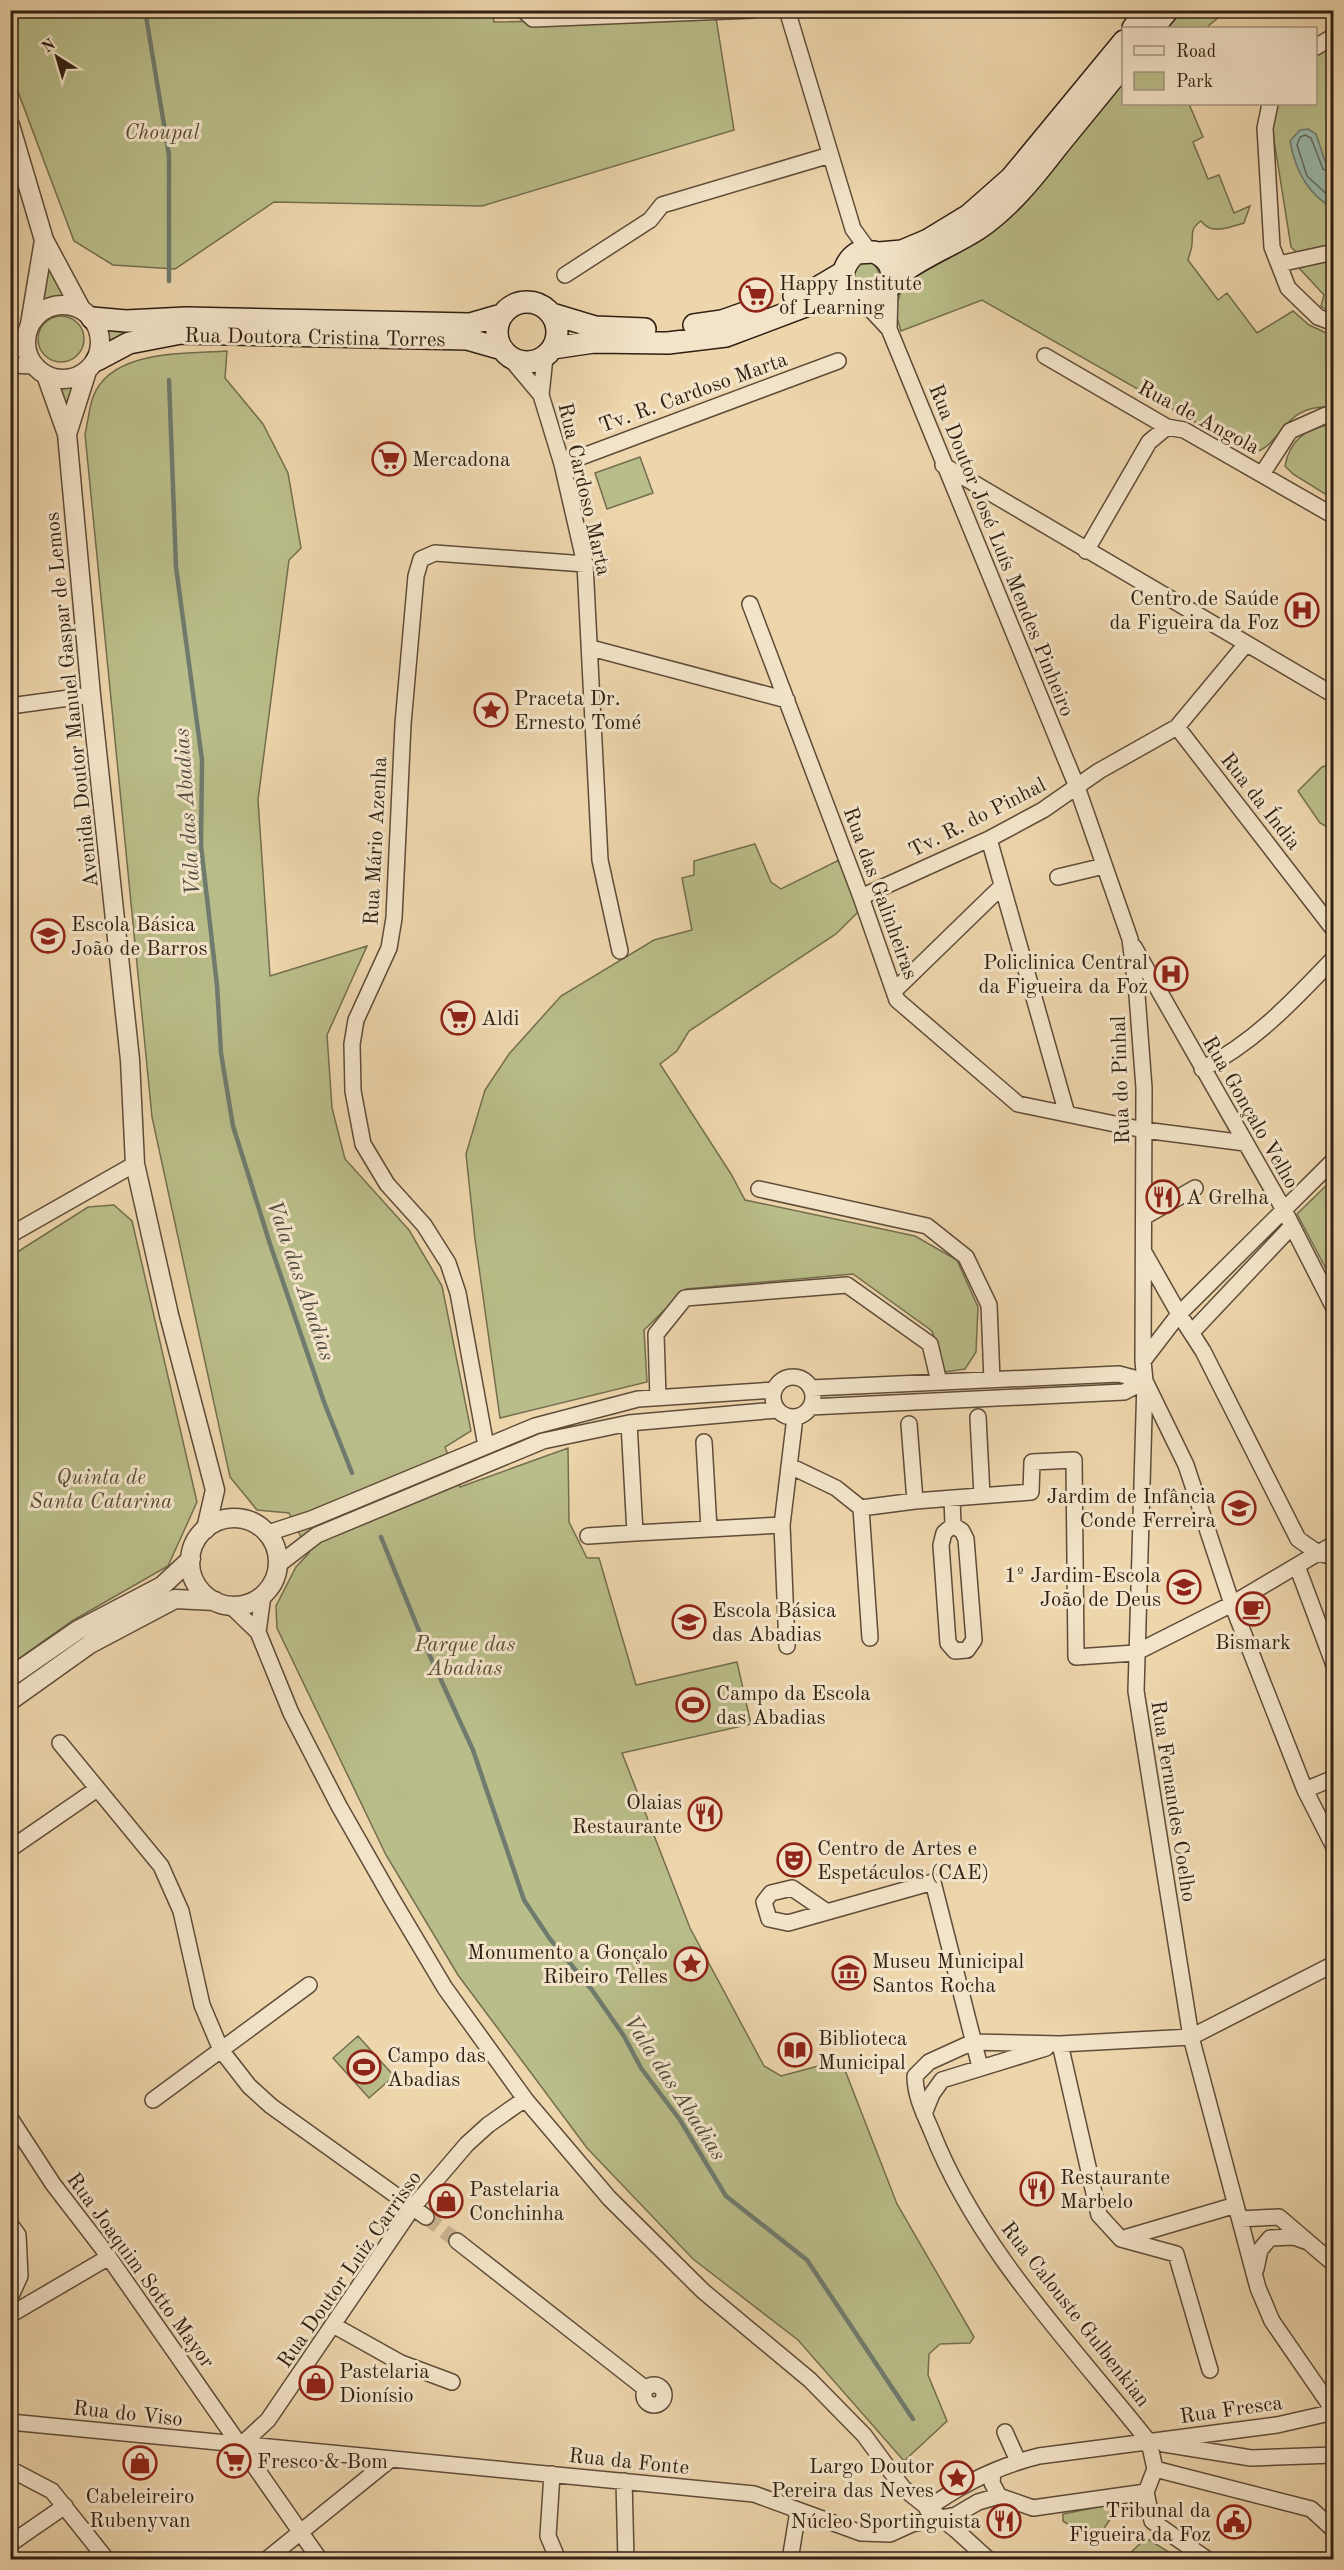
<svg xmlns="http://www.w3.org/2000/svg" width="1344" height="2570" font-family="'Old Standard TT',serif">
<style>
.green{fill:#b9bd89;stroke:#746e4e;stroke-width:1.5}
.water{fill:#99b9ab;stroke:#6f7b6e;stroke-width:1.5}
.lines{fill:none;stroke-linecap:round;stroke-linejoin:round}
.shore{stroke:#646c5e;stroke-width:1.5}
.stream{stroke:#6f7b6e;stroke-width:4.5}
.minor-tunnel{stroke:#c7b18d;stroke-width:15;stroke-dasharray:15 8;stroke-linecap:butt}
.minor-casing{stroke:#5f4c38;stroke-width:18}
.tertiary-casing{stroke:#5f4c38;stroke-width:21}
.secondary-casing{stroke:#301f12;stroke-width:24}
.minor{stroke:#f3e4c9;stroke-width:15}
.tertiary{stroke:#f3e4c9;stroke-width:18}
.secondary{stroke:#f3e4c9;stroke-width:21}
.labels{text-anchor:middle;stroke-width:6;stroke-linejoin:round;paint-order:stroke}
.park-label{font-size:21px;font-style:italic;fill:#594e36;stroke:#f3e4c9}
.poi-label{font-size:21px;fill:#301f12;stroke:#f3e4c9;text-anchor:start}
.street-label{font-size:21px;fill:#301f12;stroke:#f3e4c9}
.water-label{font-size:22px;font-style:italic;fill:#504d40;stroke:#f3e4c9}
</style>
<rect width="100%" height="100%" fill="#edd5ac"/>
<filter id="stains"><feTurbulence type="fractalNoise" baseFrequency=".00333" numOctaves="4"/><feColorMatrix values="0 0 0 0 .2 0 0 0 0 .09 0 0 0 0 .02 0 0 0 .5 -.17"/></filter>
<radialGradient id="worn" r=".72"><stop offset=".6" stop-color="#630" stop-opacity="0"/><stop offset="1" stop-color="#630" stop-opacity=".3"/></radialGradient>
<path class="green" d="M492,10L494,22L716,18L734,130L482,206L274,202L175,269L113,265L74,241L11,73V11Z
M1180,11H1226L1206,28H1165Z
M1333,45V244L1296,252L1291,247L1271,121L1275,104H1316V56Z
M1123,79L1124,104H1189L1203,137L1193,142L1208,179L1219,175L1234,213L1250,206L1244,223C1229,227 1212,236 1201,221C1190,229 1193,233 1192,244C1192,249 1189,255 1188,260L1218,300L1227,293L1257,333L1293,311L1309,325L1333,336V407C1280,404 1285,445 1251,454L982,300L901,331L895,311L902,287L916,276L962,251L1019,205Z
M10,208L16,258L11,308H10Z
M46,250L73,301L53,300L38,307Z
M1333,258V315L1321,306L1324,295L1300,269L1301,266Z
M868,260C878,266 880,272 878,283C868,289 863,291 853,285L852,266Z
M38 339a23 23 0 1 1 46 0a23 23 0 1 1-46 0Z
M99,323L136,329L137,334L104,350V340Z
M227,351L225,378L263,424L288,473L301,548L289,560L258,800L270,976L367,946L327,1035L332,1108L345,1159L409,1230L442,1286L471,1431L445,1447L460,1487L568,1448L569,1522L587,1558H599L636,1685L737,1662L751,1724L622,1753L690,1928L764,2066L781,2076L841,2060L897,2204L974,2337L970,2343L940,2344L929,2354L928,2375L947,2421L904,2461L798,2340L693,2259L587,2148L458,1975L386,1855L277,1628L276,1606L296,1567L309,1553L289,1513L257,1510L230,1477L152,1117L85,434C88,422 89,408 93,397C111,349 185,354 227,351Z
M81,377L69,412L53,381L67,382Z
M1333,424V499L1293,474L1285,466C1290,438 1308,428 1333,424Z
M640,457L653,493L607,509L595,473Z
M1328,765L1333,769L1334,823L1327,827L1320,823L1298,791L1322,767Z
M755,844L771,882L781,889L839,860L861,909L836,934L689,1031L677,1051L660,1064L731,1174L745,1200L915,1236L957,1260L978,1307L976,1352L965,1369L945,1372L932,1331L853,1274L686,1289L644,1330L647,1382L500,1418L475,1239L466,1154L485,1090L509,1054L561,996L654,940L692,930L682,878L694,875V861Z
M1333,1179V1282L1297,1214Z
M114,1205L132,1221L197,1502L168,1566L72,1621L11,1664V1256L88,1207Z
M358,2036L394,2076L369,2098L333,2058Z
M1108,2505L1115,2506L1113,2515L1095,2542L1063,2521V2514Z
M1146,2538L1180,2559H1124Z"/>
<path class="water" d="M1308,129L1316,134L1325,161L1333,170V208C1307,194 1295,169 1290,141L1300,130Z"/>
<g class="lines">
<path class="shore" d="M1334,174L1323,169L1311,138L1305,135L1300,137L1297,145L1307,176L1334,201"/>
<path class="stream" d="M145,10L169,155V281
M169,380L176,567L202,760L201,846L217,985L221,1053L233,1126L270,1244L324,1402L352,1473
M381,1537L424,1643L473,1750L524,1900L550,1939L592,1990L624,2036L641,2068L680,2120L726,2196L807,2260L913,2419"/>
<path class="minor-tunnel" d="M426,2217L457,2241"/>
<g class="minor-casing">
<path id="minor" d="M523,10L533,19L752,10
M787,10L853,229L869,251
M1316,47L1334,36
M1270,104L1265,128L1272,247L1288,288L1318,317L1334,323
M1279,264L1334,252
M565,275L650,220L662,205L830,155
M862,300L889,329L1077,787L1130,939L1137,995L1144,1088L1143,1361L1145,1381L1136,1691L1191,2037L1258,2288L1272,2321L1334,2411
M889,329L890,287
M10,354L26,339
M1045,356L1167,427L1184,430L1334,516
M510,358L541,395L562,464L585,564L600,860L620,951
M10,365L34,366
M541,395L545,357
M562,464L838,361
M943,465L1334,695
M1262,474L1290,431L1326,415H1334
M1086,551L1149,442L1167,427
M750,604L861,897L897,1000L1018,1104L1144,1130L1245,1143
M591,648L787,700
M10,706L91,695
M1177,727L1334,930
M989,839L1067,1114
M1058,877L1104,866
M861,897L989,839L1043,810L1099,771L1177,727L1246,644
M1134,947L1284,1210L1334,1308
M894,991L1001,887
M1202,1069C1255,1042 1293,1001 1334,958
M759,1189L927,1226L966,1257L989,1305L992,1380
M1144,1217L1195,1188
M10,1235L135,1164
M1145,1254L1179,1314L1203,1351L1298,1539L1318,1553L1334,1544
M1192,1332L1292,1226
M1143,1361L1179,1314L1334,1160
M773 1397a20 20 0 1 1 40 0a20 20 0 1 1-40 0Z
M1146,1383L1186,1465L1232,1604L1305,1790L1334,1847
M811,1388L1119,1374L1145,1381
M658,1398L656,1334L685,1298L847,1285L930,1344L939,1382
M810,1407L1124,1392L1145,1381
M978,1417L982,1496
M629,1423L635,1533L782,1525
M909,1424L915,1501
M704,1442L709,1529
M486,1446L458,1293L448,1263L424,1225L387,1184L363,1144L353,1091L352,1044L356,1020L389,948L394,918L403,724L416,576L421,559L435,553L585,564
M790,1466L836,1488L861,1508L915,1501L1031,1492L1032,1462L1074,1460L1076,1657L1135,1653L1232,1604L1318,1553L1334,1557
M952,1498L953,1525L944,1533L941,1545L948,1643L955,1651L967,1650L974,1640L966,1539L962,1531L953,1525
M861,1508L870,1638
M268,1533L311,1519L535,1426L638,1399L774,1390
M588,1536L635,1533
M278,1565L317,1535L543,1441L629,1423L777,1410
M1297,1566L1334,1665
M231,1606L258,1632L291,1713L339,1806L392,1899L445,1988L525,2099L609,2198L703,2291L810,2380L864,2435L903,2488L956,2530L989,2560
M258,1632L263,1595
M787,1646L782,1525L795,1417
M60,1743L161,1866L181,1911L202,2005L221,2050L249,2086L271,2106L426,2217
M1305,1790L1334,1778
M10,1849L97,1789
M827,1912L792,1888L771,1893L764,1902L769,1919L788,1923L933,1882L980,2067
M1060,2044L1099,2215L1121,2239L1176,2254L1210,2370
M153,2100L309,1985
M924,2114L932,2094L942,2080L1046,2048
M10,2118L53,2184L103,2249L320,2560
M1240,2219L1279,2217L1334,2264
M10,2224L18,2235L20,2276L10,2298
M1121,2239L1236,2205
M457,2241L646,2389
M1256,2269L1260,2250L1270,2238L1294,2237L1305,2241
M10,2315L109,2257
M333,2325L401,2363L452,2382
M644 2395a10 10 0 1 1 20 0a10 10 0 1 1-20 0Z
M10,2422L754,2494L861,2533L890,2534L912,2524L956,2515L978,2502L999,2496
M1005,2432L1018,2461
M1164,2444L1251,2458L1334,2455
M241,2445L268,2420L413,2207L467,2144L488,2125L525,2099
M10,2469L52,2491L107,2560
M1155,2469L1311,2509L1334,2530
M993,2472L992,2483L999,2496L1033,2508L1146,2492
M552,2474L548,2536L558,2560
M624,2481L626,2560
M1146,2492L1155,2469L1149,2442C1071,2344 978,2249 932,2132C924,2113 915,2096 915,2076L929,2062L973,2042L1060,2044L1191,2037L1334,1964
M1146,2492L1152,2521L1208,2560
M927,2509C960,2485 999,2466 1039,2456L1277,2425L1334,2412
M10,2544L65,2506
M266,2560L391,2459
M790,2560L798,2511"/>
</g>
<g class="tertiary-casing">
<path id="tertiary" d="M10,125L44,240L81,309
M26 342a37 37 0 1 1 74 0a37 37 0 1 1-74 0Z
M30,324L44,240
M46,375L67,434L91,695L130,1060L135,1164L169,1315L215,1490L206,1529
M67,434L87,371
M190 1562a44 44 0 1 1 88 0a44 44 0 1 1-88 0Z
M10,1677L78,1630L162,1586L191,1559
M10,1701L90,1644L175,1599L215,1601"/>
</g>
<g class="secondary-casing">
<path id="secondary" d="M1133,28L1148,10
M1153,28L1168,10
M879,253L902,251L928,240L969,215L1011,178L1124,41
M891,283C894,268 888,258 874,252L857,253C840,264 836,292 859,299C883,306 890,281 906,270C928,254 955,244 978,229C1009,208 1034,177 1057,147C1079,120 1101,93 1124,65
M794,296L815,289L842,273
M497 332a30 30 0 1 1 60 0a30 30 0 1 1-60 0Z
M552,314L595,327L645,329
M92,318L126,321L186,318L470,324L501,315
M694,325L722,321L756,309
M553,348L594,342L668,343L726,336L819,301L856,298
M97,360L129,343L181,333L467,339L502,349"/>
</g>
<use href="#minor" class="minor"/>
<use href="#tertiary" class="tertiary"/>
<use href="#secondary" class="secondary"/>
</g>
<defs>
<g id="supermarket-ring" transform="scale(1.725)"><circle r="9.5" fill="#f3e4c9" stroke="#8f2418" stroke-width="1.5"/><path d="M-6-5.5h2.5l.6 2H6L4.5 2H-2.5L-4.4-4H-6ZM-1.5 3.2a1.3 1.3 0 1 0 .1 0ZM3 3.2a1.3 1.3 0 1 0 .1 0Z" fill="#8f2418"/></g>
<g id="hospital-ring" transform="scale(1.725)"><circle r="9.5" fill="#f3e4c9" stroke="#8f2418" stroke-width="1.5"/><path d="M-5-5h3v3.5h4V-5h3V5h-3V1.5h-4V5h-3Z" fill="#8f2418"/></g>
<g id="sight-ring" transform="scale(1.725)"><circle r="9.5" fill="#f3e4c9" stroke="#8f2418" stroke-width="1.5"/><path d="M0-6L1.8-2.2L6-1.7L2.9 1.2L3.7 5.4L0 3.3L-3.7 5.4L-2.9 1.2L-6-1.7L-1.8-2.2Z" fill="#8f2418"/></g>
<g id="school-ring" transform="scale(1.725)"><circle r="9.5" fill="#f3e4c9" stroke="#8f2418" stroke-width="1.5"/><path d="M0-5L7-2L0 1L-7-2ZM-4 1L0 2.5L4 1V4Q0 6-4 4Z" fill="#8f2418"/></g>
<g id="restaurant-ring" transform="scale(1.725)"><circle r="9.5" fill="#f3e4c9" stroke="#8f2418" stroke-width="1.5"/><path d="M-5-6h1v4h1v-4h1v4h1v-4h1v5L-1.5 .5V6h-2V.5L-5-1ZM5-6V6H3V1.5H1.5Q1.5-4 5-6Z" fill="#8f2418"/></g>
<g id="cafe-ring" transform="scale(1.725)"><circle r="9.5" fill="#f3e4c9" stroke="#8f2418" stroke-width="1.5"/><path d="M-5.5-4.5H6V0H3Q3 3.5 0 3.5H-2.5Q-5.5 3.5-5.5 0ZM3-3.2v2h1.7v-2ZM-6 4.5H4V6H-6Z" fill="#8f2418"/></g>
<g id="stadium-ring" transform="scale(1.725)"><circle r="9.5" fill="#f3e4c9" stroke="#8f2418" stroke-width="1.5"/><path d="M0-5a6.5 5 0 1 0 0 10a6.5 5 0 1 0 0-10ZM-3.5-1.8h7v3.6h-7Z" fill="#8f2418"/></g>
<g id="theatre-ring" transform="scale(1.725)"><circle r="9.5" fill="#f3e4c9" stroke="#8f2418" stroke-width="1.5"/><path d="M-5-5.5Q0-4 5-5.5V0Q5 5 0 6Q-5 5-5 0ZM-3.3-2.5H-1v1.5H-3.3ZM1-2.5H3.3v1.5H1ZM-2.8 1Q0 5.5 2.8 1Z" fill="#8f2418"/></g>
<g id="museum-ring" transform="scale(1.725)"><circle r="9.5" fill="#f3e4c9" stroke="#8f2418" stroke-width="1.5"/><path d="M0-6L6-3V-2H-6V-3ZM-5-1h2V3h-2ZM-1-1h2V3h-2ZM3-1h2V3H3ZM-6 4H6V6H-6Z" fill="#8f2418"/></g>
<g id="library-ring" transform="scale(1.725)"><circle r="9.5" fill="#f3e4c9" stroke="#8f2418" stroke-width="1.5"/><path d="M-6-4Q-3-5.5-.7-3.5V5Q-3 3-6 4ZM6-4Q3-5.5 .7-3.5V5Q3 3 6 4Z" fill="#8f2418"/></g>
<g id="shop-ring" transform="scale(1.725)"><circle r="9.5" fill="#f3e4c9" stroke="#8f2418" stroke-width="1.5"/><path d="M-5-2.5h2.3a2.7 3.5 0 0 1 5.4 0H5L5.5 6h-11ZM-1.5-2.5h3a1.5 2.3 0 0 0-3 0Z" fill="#8f2418"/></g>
<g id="civic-ring" transform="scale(1.725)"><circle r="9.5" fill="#f3e4c9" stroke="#8f2418" stroke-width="1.5"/><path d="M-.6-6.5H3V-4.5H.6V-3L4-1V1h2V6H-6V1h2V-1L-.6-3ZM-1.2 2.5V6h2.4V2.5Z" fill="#8f2418"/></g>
</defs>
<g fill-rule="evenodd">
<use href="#supermarket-ring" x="756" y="295"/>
<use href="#supermarket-ring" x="389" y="459"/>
<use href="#hospital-ring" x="1302" y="610"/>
<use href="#sight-ring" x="491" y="710"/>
<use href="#school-ring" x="48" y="936"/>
<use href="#hospital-ring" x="1171" y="974"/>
<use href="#supermarket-ring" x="458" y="1018"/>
<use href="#restaurant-ring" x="1163" y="1197"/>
<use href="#school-ring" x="1239" y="1508"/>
<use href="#school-ring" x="1184" y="1587"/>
<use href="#cafe-ring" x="1253" y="1609"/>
<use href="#school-ring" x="689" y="1622"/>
<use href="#stadium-ring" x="693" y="1705"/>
<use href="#restaurant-ring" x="705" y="1814"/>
<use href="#theatre-ring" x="794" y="1860"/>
<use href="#sight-ring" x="691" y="1964"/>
<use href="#museum-ring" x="849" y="1973"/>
<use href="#library-ring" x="795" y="2050"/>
<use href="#stadium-ring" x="364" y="2067"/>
<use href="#restaurant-ring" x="1037" y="2189"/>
<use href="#shop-ring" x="446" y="2201"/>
<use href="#shop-ring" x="316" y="2383"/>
<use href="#supermarket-ring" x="234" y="2461"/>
<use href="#shop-ring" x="140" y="2463"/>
<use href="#sight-ring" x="957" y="2478"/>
<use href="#restaurant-ring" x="1004" y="2521"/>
<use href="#civic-ring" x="1234" y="2522"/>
</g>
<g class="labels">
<g class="park-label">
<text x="162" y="139">Choupal</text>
<text x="101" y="1484">Quinta de<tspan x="101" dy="24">Santa Catarina</tspan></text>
<text x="465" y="1651">Parque das<tspan x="465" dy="24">Abadias</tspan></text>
</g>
<g class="poi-label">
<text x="779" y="290">Happy Institute<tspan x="779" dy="24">of Learning</tspan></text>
<text x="412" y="466">Mercadona</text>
<text x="1279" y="605" text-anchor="end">Centro de Saúde<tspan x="1279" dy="24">da Figueira da Foz</tspan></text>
<text x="514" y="705">Praceta Dr.<tspan x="514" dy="24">Ernesto Tomé</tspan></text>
<text x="71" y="931">Escola Básica<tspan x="71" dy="24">João de Barros</tspan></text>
<text x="1148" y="969" text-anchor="end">Policlinica Central<tspan x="1148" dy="24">da Figueira da Foz</tspan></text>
<text x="481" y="1025">Aldi</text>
<text x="1186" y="1204">A Grelha</text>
<text x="1216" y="1503" text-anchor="end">Jardim de Infância<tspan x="1216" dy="24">Conde Ferreira</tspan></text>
<text x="1161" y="1582" text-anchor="end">1º Jardim-Escola<tspan x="1161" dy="24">João de Deus</tspan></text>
<text x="712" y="1617">Escola Básica<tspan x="712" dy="24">das Abadias</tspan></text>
<text x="1253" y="1649" text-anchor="middle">Bismark</text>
<text x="716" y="1700">Campo da Escola<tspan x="716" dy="24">das Abadias</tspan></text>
<text x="682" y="1809" text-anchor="end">Olaias<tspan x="682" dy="24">Restaurante</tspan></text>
<text x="817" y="1855">Centro de Artes e<tspan x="817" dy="24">Espetáculos (CAE)</tspan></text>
<text x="668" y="1959" text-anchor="end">Monumento a Gonçalo<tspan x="668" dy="24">Ribeiro Telles</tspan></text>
<text x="872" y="1968">Museu Municipal<tspan x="872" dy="24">Santos Rocha</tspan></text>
<text x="818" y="2045">Biblioteca<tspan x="818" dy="24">Municipal</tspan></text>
<text x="387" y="2062">Campo das<tspan x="387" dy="24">Abadias</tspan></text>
<text x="1060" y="2184">Restaurante<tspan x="1060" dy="24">Marbelo</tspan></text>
<text x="469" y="2196">Pastelaria<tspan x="469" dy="24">Conchinha</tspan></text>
<text x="339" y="2378">Pastelaria<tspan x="339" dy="24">Dionísio</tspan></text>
<text x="257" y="2468">Fresco &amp; Bom</text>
<text x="934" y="2473" text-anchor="end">Largo Doutor<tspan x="934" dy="24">Pereira das Neves</tspan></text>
<text x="140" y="2503" text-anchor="middle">Cabeleireiro<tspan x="140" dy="24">Rubenyvan</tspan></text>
<text x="1211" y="2517" text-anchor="end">Tribunal da<tspan x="1211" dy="24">Figueira da Foz</tspan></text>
<text x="981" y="2528" text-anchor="end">Núcleo Sportinguista</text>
</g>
<g class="street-label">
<text transform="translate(315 337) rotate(1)" y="7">Rua Doutora Cristina Torres</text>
<text transform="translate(693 392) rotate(-20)" y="7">Tv. R. Cardoso Marta</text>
<text transform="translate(1199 417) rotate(28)" y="7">Rua de Angola</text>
<text transform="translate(585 489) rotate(77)" y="7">Rua Cardoso Marta</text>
<text transform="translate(1002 550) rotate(68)" y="7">Rua Doutor José Luís Mendes Pinheiro</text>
<text transform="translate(71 700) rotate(-96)" y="7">Avenida Doutor Manuel Gaspar de Lemos</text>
<text transform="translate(1261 801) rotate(52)" y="7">Rua da Índia</text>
<text transform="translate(977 817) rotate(-27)" y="7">Tv. R. do Pinhal</text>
<text transform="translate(375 841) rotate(-87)" y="7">Rua Mário Azenha</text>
<text transform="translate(881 893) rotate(70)" y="7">Rua das Galinheiras</text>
<text transform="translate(1120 1080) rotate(-92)" y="7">Rua do Pinhal</text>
<text transform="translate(1251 1112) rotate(60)" y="7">Rua Gonçalo Velho</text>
<text transform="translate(1174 1801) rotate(81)" y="7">Rua Fernandes Coelho</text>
<text transform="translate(349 2269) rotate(-55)" y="7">Rua Doutor Luiz Carrisso</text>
<text transform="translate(141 2270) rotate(54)" y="7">Rua Joaquim Sotto Mayor</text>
<text transform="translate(1076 2314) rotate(52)" y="7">Rua Calouste Gulbenkian</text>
<text transform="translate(1231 2409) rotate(-8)" y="7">Rua Fresca</text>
<text transform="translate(128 2413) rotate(6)" y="7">Rua do Viso</text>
<text transform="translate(629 2461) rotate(6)" y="7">Rua da Fonte</text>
</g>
<g class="water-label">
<text transform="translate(186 812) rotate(-94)" y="8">Vala das Abadias</text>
<text transform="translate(302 1280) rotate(71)" y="8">Vala das Abadias</text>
<text transform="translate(676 2087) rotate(57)" y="8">Vala das Abadias</text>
</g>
</g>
<rect width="1344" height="2570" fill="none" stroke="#edd5ac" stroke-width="36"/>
<rect x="12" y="12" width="1320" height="2546" fill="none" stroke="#301f12" stroke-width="3"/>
<rect x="18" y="18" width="1308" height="2534" fill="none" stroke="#301f12" stroke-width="1.5"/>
<rect x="1122" y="27" width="195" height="78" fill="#f3e4c9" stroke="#a59580" stroke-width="1.5"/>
<rect x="1134" y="46" width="30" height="9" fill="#f3e4c9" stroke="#a59580" stroke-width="1.5"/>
<text x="1176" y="57" font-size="18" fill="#301f12">Road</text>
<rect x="1134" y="72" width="30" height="18" fill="#b9bd89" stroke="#a59580" stroke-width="1.5"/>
<text x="1176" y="87" font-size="18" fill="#301f12">Park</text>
<g transform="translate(57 57) rotate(323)" stroke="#f3e4c9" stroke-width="4.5" paint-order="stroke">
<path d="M0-4.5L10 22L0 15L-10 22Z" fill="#301f12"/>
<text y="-9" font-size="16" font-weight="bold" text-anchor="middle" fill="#301f12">N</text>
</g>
<rect width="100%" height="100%" filter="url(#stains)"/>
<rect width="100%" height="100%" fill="url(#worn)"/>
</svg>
